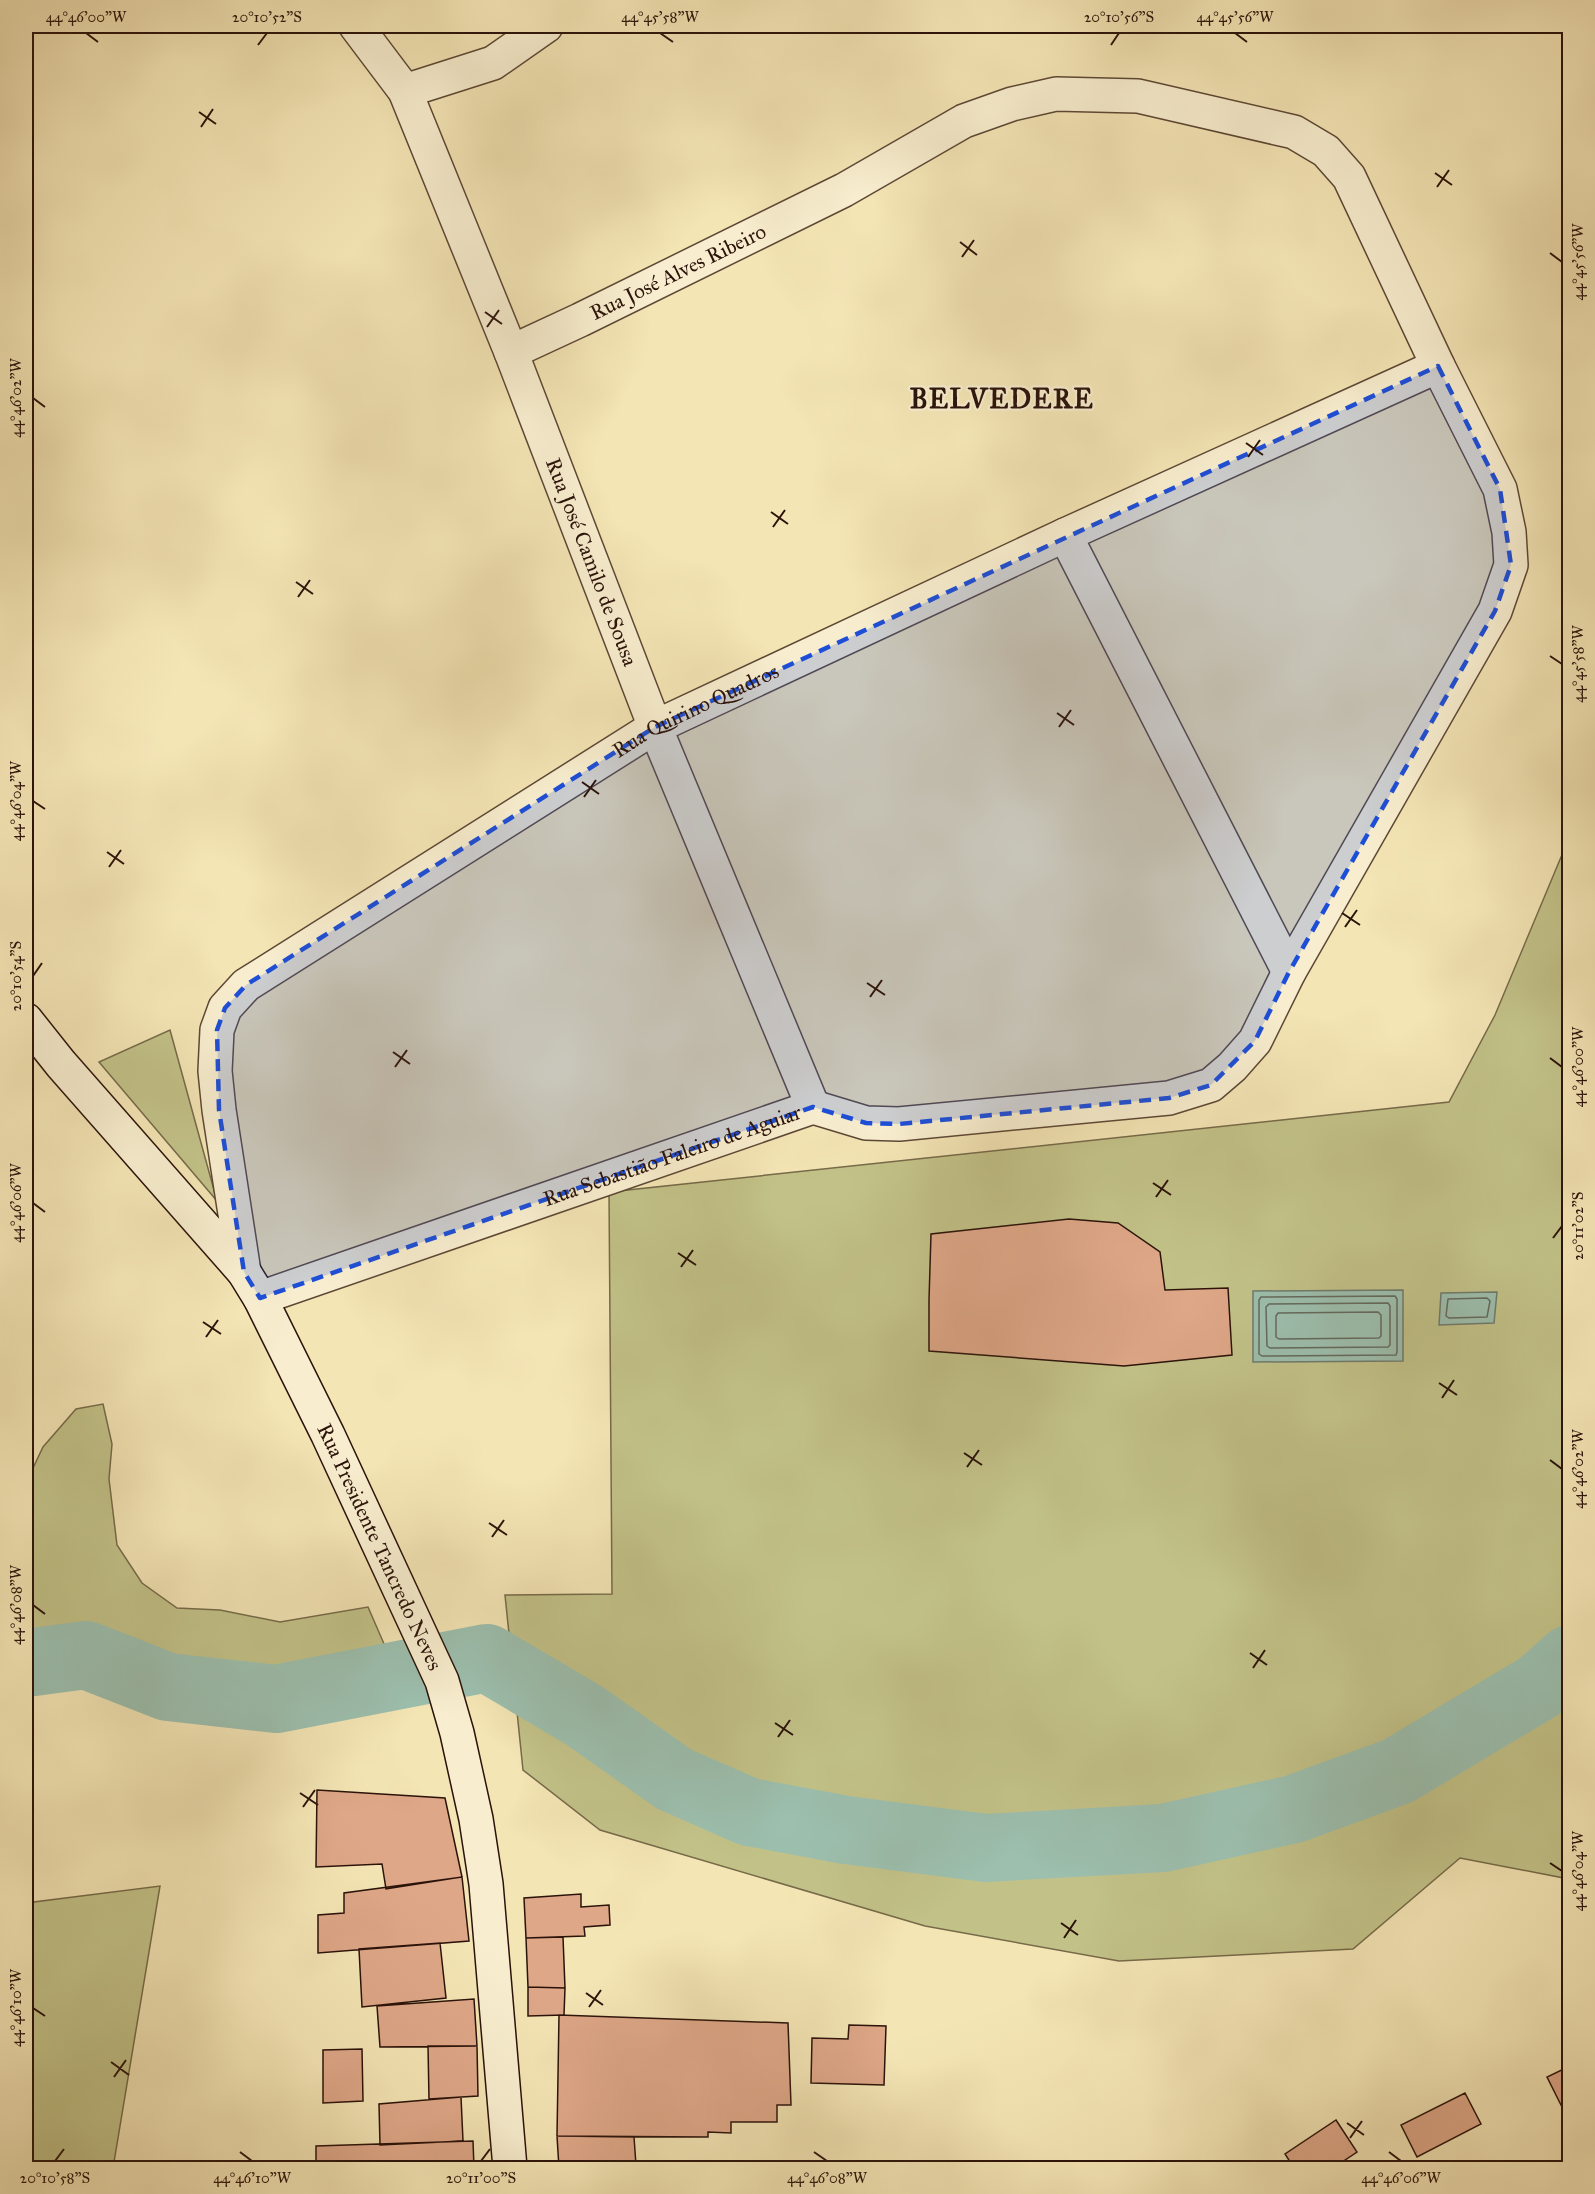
<svg xmlns="http://www.w3.org/2000/svg" width="1595" height="2194" font-family="'IM FELL Great Primer',serif">
<style>
.green{fill:#c2c288;stroke:#766a49;stroke-width:1.5}
.water{fill:#9cbfae;stroke:#6f7a6c;stroke-width:1.5}
.lines{fill:none;stroke-linecap:round;stroke-linejoin:round}
.shore{stroke:#64695c;stroke-width:1.5}
.river{stroke:#9cbfae;stroke-width:68}
.building{fill:#dea788;stroke:#2b130a;stroke-width:1.5}
.street-casing{stroke:#5d4835;stroke-width:36}
.secondary-casing{stroke:#2b130a;stroke-width:36}
.street{stroke:#f8eecf;stroke-width:33}
.secondary{stroke:#f8eecf;stroke-width:33}
.marked{fill:#1d4ed8;fill-opacity:0.2;stroke:#1d4ed8;stroke-width:4.5;stroke-dasharray:12 8;stroke-linejoin:round}
.ticks{fill:none;stroke:#2b130a;stroke-width:2}
.labels{text-anchor:middle;stroke-width:4.5;stroke-linejoin:round;paint-order:stroke}
.street-label{font-size:21px;fill:#2b130a;stroke:#f8eecf}
.district-label{font-size:27px;font-weight:bold;letter-spacing:1.5px;fill:#2b130a;stroke:#f8eecf}
.neatline{fill:none;stroke:#2b130a;stroke-width:2}
.ticks-label{font-size:15px;text-anchor:middle;fill:#2b130a}
</style>
<rect width="100%" height="100%" fill="#f4e5b5"/>
<filter id="stains"><feTurbulence type="fractalNoise" baseFrequency=".00333" numOctaves="4"/><feColorMatrix values="0 0 0 0 .2 0 0 0 0 .09 0 0 0 0 .02 0 0 0 .5 -.17"/></filter>
<radialGradient id="worn" r=".72"><stop offset=".6" stop-color="#630" stop-opacity="0"/><stop offset="1" stop-color="#630" stop-opacity=".3"/></radialGradient>
<path class="green" d="M1569,838V1879L1460,1858L1353,1949L1119,1961L925,1926L600,1830L523,1770L505,1595L612,1594L609,1192L1449,1102L1495,1015Z
M170,1030L217,1201L99,1062Z
M103,1404L112,1444L109,1479L117,1545L142,1583L177,1608L220,1610L280,1622L368,1607L388,1653L382,1660L362,1661L334,1670L241,1675L201,1666L163,1665L103,1644L74,1640L26,1643V1465L33,1468L43,1447L76,1409Z
M160,1886L113,2168H26V1903Z"/>
<path class="water" d="M1403,1290V1361L1253,1362V1291Z
M1497,1292L1494,1323L1439,1325L1441,1293Z"/>
<g class="lines">
<path class="shore" d="M1395,1296L1397,1299V1352L1396,1355L1262,1356L1259,1354V1300L1261,1297Z
M1487,1298L1490,1301L1487,1317L1449,1318L1446,1316L1448,1299Z
M1388,1303L1390,1306V1345L1388,1347L1270,1348L1267,1346L1266,1307L1269,1304Z
M1378,1312L1381,1315V1336L1379,1338L1279,1339L1276,1337V1316L1278,1313Z"/>
<path class="river" d="M26,1663L86,1655L168,1687L276,1699L487,1658L585,1716L674,1779L749,1812L846,1830L986,1848L1163,1838L1294,1809L1398,1771L1540,1686L1570,1659"/>
</g>
<path class="building" d="M1069,1219L1118,1223L1160,1252L1165,1290L1228,1288L1232,1355L1124,1366L929,1351V1300L931,1234Z
M317,1790L445,1798L462,1877L386,1889L382,1864L316,1867Z
M462,1877L469,1941L318,1953V1915L344,1913V1893Z
M581,1894V1907L609,1905L610,1925L584,1927L585,1936L526,1938L524,1898Z
M563,1937L565,1988L528,1987L526,1938Z
M440,1943L446,1998L362,2007L359,1949Z
M528,1987L565,1988L564,2015L528,2016Z
M474,1999L477,2046L380,2047L377,2006Z
M559,2015L788,2023L791,2105H777V2122H731V2133L708,2132V2137L557,2136Z
M849,2025L886,2026L884,2085L811,2083L812,2038L848,2039Z
M428,2046H477L478,2096L429,2099Z
M362,2049L363,2101L323,2103V2050Z
M1570,2066V2123L1547,2077Z
M1465,2093L1481,2124L1417,2157L1401,2125Z
M461,2097L463,2141L380,2145L379,2104Z
M1336,2120L1357,2152L1333,2168H1294L1285,2154Z
M557,2136L634,2137L636,2165L706,2163V2168H559Z
M473,2141L474,2168H316V2146Z"/>
<g class="lines">
<g class="street-casing">
<g id="street">
<path id="s1" d="M356,26L405,91L511,352L655,727L813,1107"/>
<path d="M405,91L493,63L546,26"/>
<path d="M1065,535L1289,972"/>
<path id="s2" d="M244,1272L219,1110L215,1071L217,1030L225,1008L246,985L655,727L1065,535L1438,366"/>
<path id="s3" d="M260,1298L813,1107L866,1123L899,1124L1169,1098L1211,1085L1232,1067L1255,1041L1289,972L1495,611L1511,565L1509,532L1500,489L1438,366L1349,177L1326,151L1294,132L1138,96L1056,94L1012,104L964,121L844,190L580,320L511,352"/>
</g>
</g>
<g class="secondary-casing">
<g id="secondary">
<path id="s4" d="M26,1020L61,1064L244,1272L260,1298L328,1435L442,1681L457,1733L476,1819L486,1884L510,2168"/>
</g>
</g>
<use href="#street" class="street"/>
<use href="#secondary" class="secondary"/>
</g>
<path class="marked" d="M1438,366L1500,489L1511,565L1495,611L1289,972L1255,1041L1211,1085L1169,1098L899,1124L866,1123L813,1107L260,1298L244,1272L219,1110L217,1030L225,1008L246,985L655,727Z"/>
<path class="ticks" d="M86,33L98,42M660,33L673,42M1235,33L1247,42M258,45L267,33M1111,45L1119,33M199,112L216,124M201,127L213,109M1435,173L1452,185M1437,187L1449,170M960,242L977,255M1550,253L1562,262M962,257L974,240M485,312L502,324M487,327L499,310M33,398L45,407M1246,443L1263,455M1248,457L1260,440M771,512L788,524M773,527L785,510M296,582L313,594M298,597L310,580M1550,656L1562,664M1057,713L1074,725M1059,727L1071,710M582,782L599,794M584,797L596,780M33,801L45,809M107,852L124,864M109,867L121,850M1342,913L1360,925M1345,927L1357,910M33,976L42,963M867,983L885,995M870,997L882,980M393,1052L410,1064M1550,1058L1562,1067M395,1067L407,1050M1153,1183L1171,1195M1156,1197L1168,1180M33,1203L45,1212M1553,1238L1562,1226M678,1253L696,1265M681,1267L693,1250M203,1322L221,1334M206,1337L218,1320M1439,1383L1457,1395M1442,1398L1454,1380M964,1453L982,1465M1550,1460L1562,1469M967,1467L979,1450M489,1523L507,1535M492,1537L504,1520M33,1605L45,1614M1250,1653L1267,1665M1253,1668L1265,1650M775,1723L793,1735M778,1737L790,1720M300,1793L318,1805M303,1807L315,1790M1550,1863L1562,1871M1061,1923L1078,1935M1064,1938L1076,1920M586,1993L603,2005M589,2007L601,1990M33,2008L45,2016M111,2062L129,2075M114,2077L126,2060M1347,2123L1364,2135M1350,2138L1362,2121M240,2152L252,2161M814,2152L827,2161M1389,2152L1401,2161M55,2161L64,2149M481,2161L490,2149"/>
<g class="labels">
<g class="street-label">
<text transform="translate(678 272) rotate(-26)" y="7">Rua José Alves Ribeiro</text>
<text dy="7" stroke="none"><textPath href="#s1" startOffset="588">Rua José Camilo de Sousa</textPath></text>
<text dy="7" stroke="none"><textPath href="#s2" startOffset="826">Rua Quirino Quadros</textPath></text>
<text dy="7" stroke="none"><textPath href="#s3" startOffset="436">Rua Sebastião Faleiro de Aguiar</textPath></text>
<text dy="7" stroke="none"><textPath href="#s4" startOffset="640">Rua Presidente Tancredo Neves</textPath></text>
</g>
<g class="district-label">
<text x="1002" y="408">BELVEDERE</text>
</g>
</g>
<rect width="1595" height="2194" fill="none" stroke="#f4e5b5" stroke-width="66"/>
<rect x="33" y="33" width="1529" height="2128" class="neatline"/>
<g class="ticks-label">
<text x="86" y="22">44°46'00"W</text>
<text x="267" y="22">20°10'52"S</text>
<text x="660" y="22">44°45'58"W</text>
<text x="1119" y="22">20°10'56"S</text>
<text x="1235" y="22">44°45'56"W</text>
<text transform="translate(1578 262) rotate(-90)" y="5">44°45'56"W</text>
<text transform="translate(16 398) rotate(-90)" y="5">44°46'02"W</text>
<text transform="translate(1578 664) rotate(-90)" y="5">44°45'58"W</text>
<text transform="translate(16 801) rotate(-90)" y="5">44°46'04"W</text>
<text transform="translate(16 976) rotate(-90)" y="5">20°10'54"S</text>
<text transform="translate(1578 1067) rotate(-90)" y="5">44°46'00"W</text>
<text transform="translate(16 1203) rotate(-90)" y="5">44°46'06"W</text>
<text transform="translate(1578 1226) rotate(-90)" y="5">20°11'02"S</text>
<text transform="translate(1578 1469) rotate(-90)" y="5">44°46'02"W</text>
<text transform="translate(16 1605) rotate(-90)" y="5">44°46'08"W</text>
<text transform="translate(1578 1871) rotate(-90)" y="5">44°46'04"W</text>
<text transform="translate(16 2008) rotate(-90)" y="5">44°46'10"W</text>
<text x="55" y="2183">20°10'58"S</text>
<text x="252" y="2183">44°46'10"W</text>
<text x="481" y="2183">20°11'00"S</text>
<text x="827" y="2183">44°46'08"W</text>
<text x="1401" y="2183">44°46'06"W</text>
</g>
<rect width="100%" height="100%" filter="url(#stains)"/>
<rect width="100%" height="100%" fill="url(#worn)"/>
</svg>
